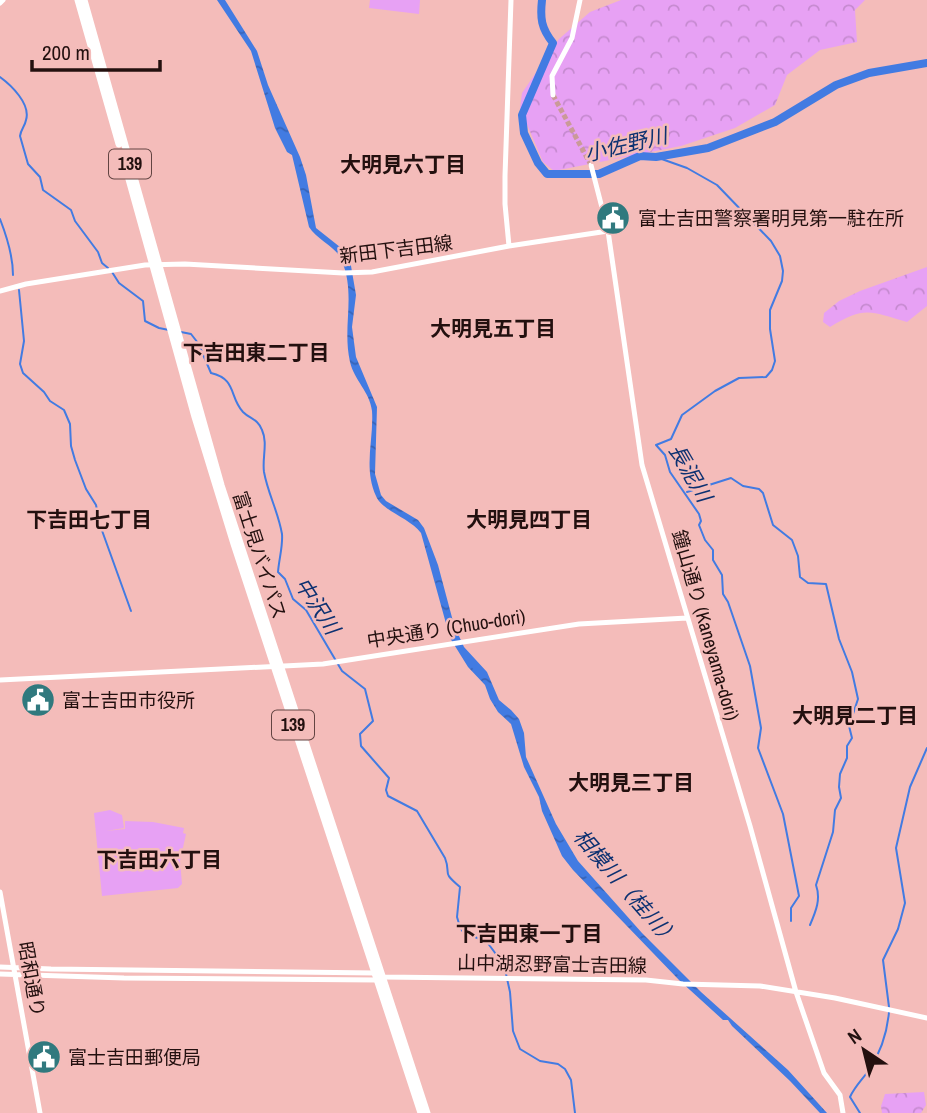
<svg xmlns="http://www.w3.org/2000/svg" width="927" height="1113" font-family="'Archivo Narrow','Noto Sans JP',sans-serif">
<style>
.forest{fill:url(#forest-crowns)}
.park{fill:#e7a1f4}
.water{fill:url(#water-ripples)}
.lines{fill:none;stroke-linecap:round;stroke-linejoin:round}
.stream{stroke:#427be2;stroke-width:2}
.river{stroke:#427be2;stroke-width:8}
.secondary-tunnel{stroke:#ca9a98;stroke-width:5;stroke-dasharray:5 2.5;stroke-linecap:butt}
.secondary{stroke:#fff;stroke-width:5}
.highway{stroke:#fff;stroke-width:7}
.labels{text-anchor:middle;stroke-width:5;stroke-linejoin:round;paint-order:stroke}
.shield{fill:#f4bcba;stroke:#624442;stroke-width:2}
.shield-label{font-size:18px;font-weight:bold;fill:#23100f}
.poi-label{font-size:19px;fill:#23100f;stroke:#f4bcba;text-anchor:start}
.street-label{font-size:19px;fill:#23100f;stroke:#f4bcba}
.water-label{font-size:21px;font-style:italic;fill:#0d3171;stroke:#f4bcba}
.neighbourhood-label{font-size:21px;font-weight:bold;fill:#23100f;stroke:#f4bcba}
</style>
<defs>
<pattern id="forest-crowns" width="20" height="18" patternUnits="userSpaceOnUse" patternTransform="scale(1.75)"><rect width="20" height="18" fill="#e7a1f4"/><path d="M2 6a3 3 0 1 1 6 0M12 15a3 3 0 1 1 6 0" fill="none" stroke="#c68ad0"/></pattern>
<pattern id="water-ripples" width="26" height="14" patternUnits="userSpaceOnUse" patternTransform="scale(1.75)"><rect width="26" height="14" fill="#427be2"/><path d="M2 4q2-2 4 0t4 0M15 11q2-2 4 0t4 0" fill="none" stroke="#3763b6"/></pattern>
</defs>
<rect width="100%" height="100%" fill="#f4bcba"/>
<path class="forest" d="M621,0H865L855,10L857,42L820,50L787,75L775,105L735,128L681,146L554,171L543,162L520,108L522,93L559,39L590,12Z
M927,267V306L907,322C869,311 865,306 830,327L823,322L824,313L839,301L860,291Z
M924,1092L926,1105L921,1113H882L881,1106L885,1094Z"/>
<path class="park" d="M370,0H420L419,14L369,8Z
M110,810L122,815L124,828L106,831L125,829V821L153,822L184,828L183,833L186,834L180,861L182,884L178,888L102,896L94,813Z"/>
<path class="water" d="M217,0H225L257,51L268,85L300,157L306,175L316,228L345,251L350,260L356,295L352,327L356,357L377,407L375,474L381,495L386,501L418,520L424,528L438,565L454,625L464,647L487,672L499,700L511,710L519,719L524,733L526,757L556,824L578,861L642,933L701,992L788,1070L827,1113H820L790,1081L732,1026L728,1020H723L679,980L573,870L562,856L542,811L539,797L524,767L511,724L498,712L490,699L485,685L468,667L450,638L421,533C410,518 382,511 376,496C363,467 374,440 372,411C370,392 354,380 350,362C342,326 356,296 342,261C337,247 317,240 309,227L292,155L287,152L275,128L251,51Z"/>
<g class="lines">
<path class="stream" d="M0,77C11,85 31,104 26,120C25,126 21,129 20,136L28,164L40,177L43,190L71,210L75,221L98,252L102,263L108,268
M656,157L687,168L717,185L771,241L780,256L783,271L782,281L770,310V329L775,361L772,370L766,377L739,378L715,391L682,415L671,439L656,445L665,455L670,472L699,514L701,521L699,525L705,540L713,550V560L722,575L723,594L728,602L750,666L761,728L758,748L783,814L799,896L791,908V921
M0,219C7,237 13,255 13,275
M112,272L119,283L143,301L145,321L159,328L169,330
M19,290L24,341L20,364L23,373L44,392L50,401L64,410L70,424L71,446L75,460L86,489L96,505L100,525L131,611
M181,332L191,334L198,343L211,373C237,379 229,397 243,412C250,419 258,419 262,430C268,443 262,458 264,472C268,494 278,511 282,534C283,546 279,559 278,572L285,579L293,599L306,610L342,671L365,689L373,721L360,734L361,746L389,778L386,790L388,796L417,811L445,858C452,876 440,870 460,887L457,917L460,927L463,932L487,942L504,965L510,992L513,1031L520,1049L540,1061L558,1064L565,1069L571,1080L575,1113
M687,492L731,478L743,486L759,489L763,493L773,525L792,540L798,556L800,577L808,583L826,584L839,639L852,672L858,699L849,726L852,738L847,746V758L840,774L839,787L841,798L835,810L833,832L816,885C821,899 816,911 810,925
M889,1007L883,960L898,929L905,903L896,848L910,787L927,748
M860,1113L850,1097C855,1086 862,1080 869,1070C881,1052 887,1034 889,1012"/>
<path class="river" d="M542,0C540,18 541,28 553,43L522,115L524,133L538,163L547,174H599L640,156L656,157L708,148L775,122L836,85L869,73L927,63"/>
<path class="secondary-tunnel" d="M553,95L591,165"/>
<path class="secondary" d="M0,3L3,0
M553,95L552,76L572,38L580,0
M591,165L608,231L642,465L750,826L796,992L824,1073L840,1095L843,1113
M509,246L505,204V176L511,0
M0,291L26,284L145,265L185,264L343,273L372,272L509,246L608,231
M0,680L323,664L579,624L687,618
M0,892L40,1113
M0,967L51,969L375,973L383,977L646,980L683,984L760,986L835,998L927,1018
M0,974L124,978L378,980"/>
<path class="highway" d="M78,0L119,144
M84,0L221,485L427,1113
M127,172L195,417L234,544L421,1113"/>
</g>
<defs>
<g id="civic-disc" transform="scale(1.75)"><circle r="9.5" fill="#30797e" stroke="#f4bcba"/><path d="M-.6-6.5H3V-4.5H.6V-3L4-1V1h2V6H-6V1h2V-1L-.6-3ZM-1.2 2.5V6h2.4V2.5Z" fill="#fff"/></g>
</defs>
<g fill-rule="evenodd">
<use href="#civic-disc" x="613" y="218"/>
<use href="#civic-disc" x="38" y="700"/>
<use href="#civic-disc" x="44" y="1057"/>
</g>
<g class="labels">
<g class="shield">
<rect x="109" y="149.5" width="42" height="29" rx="5"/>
<rect x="272" y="710.5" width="42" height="29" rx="5"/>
</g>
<g class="shield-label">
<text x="130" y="170">139</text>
<text x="293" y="731">139</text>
</g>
<g class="poi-label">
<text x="638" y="225">富士吉田警察署明見第一駐在所</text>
<text x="62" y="707">富士吉田市役所</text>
<text x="68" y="1064">富士吉田郵便局</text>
</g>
<g class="street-label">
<text transform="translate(396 249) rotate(-7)" y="7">新田下吉田線</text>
<text transform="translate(260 555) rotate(72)" y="7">富士見バイパス</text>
<text transform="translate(706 625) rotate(74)" y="7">鐘山通り (Kaneyama-dori)</text>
<text transform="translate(446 628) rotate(-9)" y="7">中央通り (Chuo-dori)</text>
<text transform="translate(552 964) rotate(1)" y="7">山中湖忍野富士吉田線</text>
<text transform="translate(32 979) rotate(80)" y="7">昭和通り</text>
</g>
<g class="water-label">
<text transform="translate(626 145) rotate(-13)" y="7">小佐野川</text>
<text transform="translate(690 473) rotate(60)" y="7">長泥川</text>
<text transform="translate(317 606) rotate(57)" y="7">中沢川</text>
<text transform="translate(626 888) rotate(49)" y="7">相模川（桂川）</text>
</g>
<g class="neighbourhood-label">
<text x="403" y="172">大明見六丁目</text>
<text x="493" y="336">大明見五丁目</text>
<text x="256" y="360">下吉田東二丁目</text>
<text x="89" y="527">下吉田七丁目</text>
<text x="529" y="527">大明見四丁目</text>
<text x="855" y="723">大明見二丁目</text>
<text x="631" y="790">大明見三丁目</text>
<text x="159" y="867">下吉田六丁目</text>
<text x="529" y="941">下吉田東一丁目</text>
</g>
</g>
<g transform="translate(864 1050) rotate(325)" stroke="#f4bcba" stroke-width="5" paint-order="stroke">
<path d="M0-5L12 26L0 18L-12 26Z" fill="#23100f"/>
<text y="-10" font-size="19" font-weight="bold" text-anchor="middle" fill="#23100f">N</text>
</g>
<path d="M32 60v10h128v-10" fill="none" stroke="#23100f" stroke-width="3.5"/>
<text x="42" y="60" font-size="21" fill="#23100f" stroke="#f4bcba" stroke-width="5" paint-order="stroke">200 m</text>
</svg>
